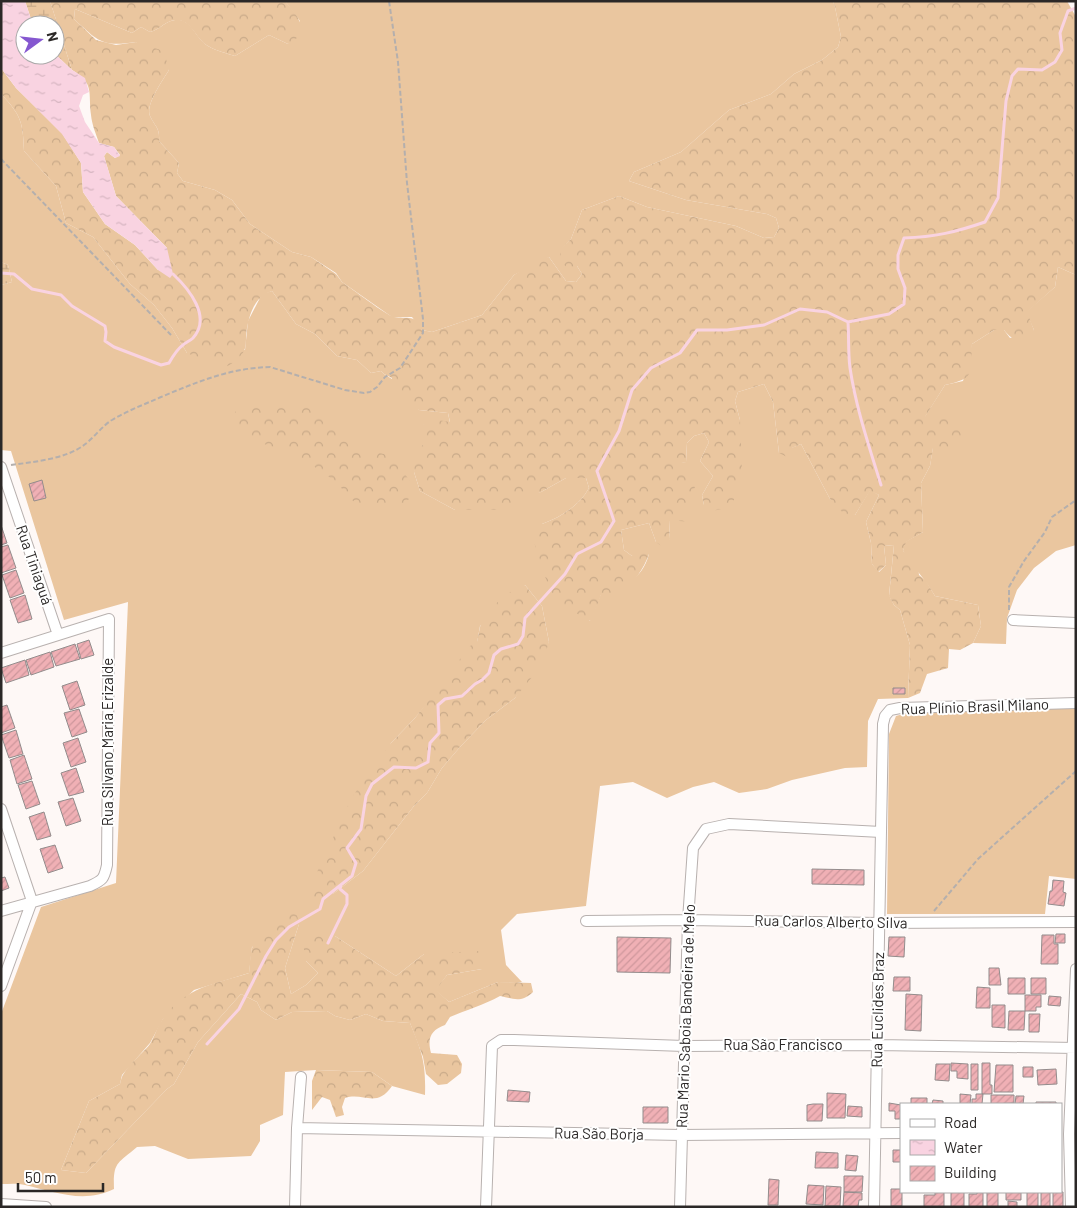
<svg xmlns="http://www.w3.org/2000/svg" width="1077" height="1208" font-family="Barlow,sans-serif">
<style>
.grass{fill:#eac69f;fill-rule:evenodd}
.forest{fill:url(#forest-crowns)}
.wetland{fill:url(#wetland-marsh)}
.water{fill:url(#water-ripples)}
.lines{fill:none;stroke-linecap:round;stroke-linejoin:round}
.stream{stroke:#f9d3e1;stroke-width:3}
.building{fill:url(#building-hatch);stroke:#938c8c}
.minor-casing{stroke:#b8b1af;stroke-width:12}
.path{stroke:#b4afad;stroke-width:2;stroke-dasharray:5 2.5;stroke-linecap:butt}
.minor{stroke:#fff;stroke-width:10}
.labels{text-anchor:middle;stroke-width:4;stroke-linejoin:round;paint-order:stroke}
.street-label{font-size:15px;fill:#2b2827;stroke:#fff}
</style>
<defs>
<pattern id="forest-crowns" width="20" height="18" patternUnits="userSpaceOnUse" patternTransform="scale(1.25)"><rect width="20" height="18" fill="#eac69f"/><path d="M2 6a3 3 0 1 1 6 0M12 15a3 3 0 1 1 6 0" fill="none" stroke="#c9aa89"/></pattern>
<pattern id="wetland-marsh" width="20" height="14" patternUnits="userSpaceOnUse" patternTransform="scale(1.25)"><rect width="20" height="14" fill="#eac69f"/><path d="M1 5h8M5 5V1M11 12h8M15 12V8" fill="none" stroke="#c9aa89"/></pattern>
<pattern id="water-ripples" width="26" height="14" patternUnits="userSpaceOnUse" patternTransform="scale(1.25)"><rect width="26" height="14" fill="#f9d3e1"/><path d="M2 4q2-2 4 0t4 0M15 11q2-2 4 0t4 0" fill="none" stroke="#d6b5c1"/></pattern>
<pattern id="building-hatch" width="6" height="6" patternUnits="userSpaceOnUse" patternTransform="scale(1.25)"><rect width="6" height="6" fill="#f0b0b5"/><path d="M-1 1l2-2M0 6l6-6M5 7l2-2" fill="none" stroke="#ce979c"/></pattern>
</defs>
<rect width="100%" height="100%" fill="#fef8f6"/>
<path class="grass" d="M285,1H833L835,7L841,37L838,47L822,60L794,74L771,94L729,110L681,152L634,172L629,181L686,200L767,214L776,218L779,228L774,237L764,238L736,226L647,207L619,196L582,210L571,239L560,250L577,266L582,274L576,282L566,281L549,257L514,275L482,315L432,332L422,330L412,317H392L342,282L336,273L311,257L292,252L250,224L232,200L215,190L183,181L177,173L179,163L159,141C160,127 155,127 150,116C145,105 163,80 169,70L136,42C102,47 99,42 74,19L75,9L132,33L141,27L150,32C161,29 165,21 175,20C192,18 195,39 208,46C216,51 226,53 235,56L269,35L288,44L300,21Z
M1,94C21,115 23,122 24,151L56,186L66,223L93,237L130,284L154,305L172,328L187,353L245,350L248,321L262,294L272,291L296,324L315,334L337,356L357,360L371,373L381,371L384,374L392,379L419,410L448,413L450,423L423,425V445L414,472L420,491L455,510L541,492L566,478H586L589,488C579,506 561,517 542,524L590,621L601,594C624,584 642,581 649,554L632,556L624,550L621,530L649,523L656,542L670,539L669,520L677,463L686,462L687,443L694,436L704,433L709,442L700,461L713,476L702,495L704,505L740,420L735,401L738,392L764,384L773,402L779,453L801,444L830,499L855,515L870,490L879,495L866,522L871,543L872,564L879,572L886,565L884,546L894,545L889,595L894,605L900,610L910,645L908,698L878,699L868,721L867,767L845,768L792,780L767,789L739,793L714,782L693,787L667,798L633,782L600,786L586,906L517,914L501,930L506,965L522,982L516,983L498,982L449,1002L435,990L447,975L482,969L424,954L396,976L335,936L306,961L318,973L306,985L291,994L285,968L299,924L252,947L249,973L194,990L163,1019L150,1043L122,1075L120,1084L89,1101L61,1170L86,1173L167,1089L174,1084L198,1042L241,994L257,1002L261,1010L276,1020L292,1012L327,1011L335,1016L350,1020L366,1014L383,1021L410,1023C422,1052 426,1063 425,1095L392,1086L372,1072L316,1070L285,1072L283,1115L260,1125V1141L251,1156L188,1159L155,1146L137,1147C117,1164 113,1162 114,1189C84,1204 55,1192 25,1185C18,1183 9,1184 1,1184V1014L41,907L116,883L128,602L64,620L11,451L1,450V285L12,282L8,265L1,262ZM525,585L542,606L549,642L515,698L486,720L460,747L442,768L427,793L414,806L363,871L333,894L391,743L415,718L477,643L480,626Z
M1058,267L1076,275V545L1056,551L1034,568L1017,590L1007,618L1006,644L973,643L981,626L978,605L935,596C926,580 913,567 903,551L905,542L923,532L921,483L930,466L933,447L924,418L945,385L963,381L972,344L994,330H1004L1010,338L1034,330L1026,312L1055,287Z
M1076,708V879L1049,876L1045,914H887L889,734L896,716L914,711Z"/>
<path class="forest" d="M50,1H285C298,16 312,32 288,44L269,35L235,56C226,53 216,51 208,46C195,39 192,19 175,20C165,21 161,29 150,32L141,27L132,33L75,9L74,19L96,40L116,45L136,42L164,51L169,70C163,80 145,105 150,116C155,127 160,127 159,141L179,163L177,173L183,181L215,190L232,200L250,224L292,252L311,257L336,274L342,282C351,288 386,315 394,317C406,319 418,314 422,330L432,332L482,315L514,275L540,258L549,257L566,281L576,282L582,274L577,266L567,268L560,260V249L571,239L582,210L619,196L647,207L736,226L764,238L774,237L779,228L776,218L767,214L686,200L629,181L634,172L681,152L729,110L771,94L794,74L822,60L838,47L841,37L835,7L833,1H1067L1076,17V275L1058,267L1055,287L1027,312L1034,330L1029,338C1017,342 1012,340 1004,330H994L972,344C970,373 977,378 945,385L925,417L954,420L962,436L960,446L952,451L933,448L930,466L921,483L923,532L906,542L903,551L918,565L919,575L926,581L935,596L978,605L981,626L973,643L960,650L949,649L948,668L927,674L920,693L908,698L910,645L900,610L894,605L889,596L894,545L884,546L886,565L878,572L872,564L871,543L866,522L879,495L870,491L855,515L844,514L830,499L801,444L792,448L789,458L779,453L773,402L764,384L738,392L735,401L740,420L742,469L732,507L712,511L704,505L702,495L713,476L700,461L709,442L704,433L694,436L687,443L686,462L677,464L696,485L687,503L690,522L669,520L670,539L664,548L656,542L649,523L621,530L624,550L632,556L640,549L649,554C644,568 634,584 620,591C615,593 607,593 601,595L591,621L553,601L534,542L542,524C561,517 579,506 589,488L586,478H566L541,492L495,510H455L420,491L414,472L415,451L423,445V425L432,419L450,422L448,413L419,410L401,403L391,385L392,378L384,374L381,371L371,373L357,360L337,356L315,334L296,324L272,291C253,297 248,318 246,336C246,341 246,347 244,351C239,359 231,365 223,368L187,353L172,328L154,305L130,284L93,237L66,223L56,186L24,151C23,122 21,115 1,94V68L16,88L62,133L81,163L83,192L105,224L135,245L158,270L167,248L116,196L104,156L107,152L115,158L120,155L114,147L99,143C96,134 92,125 91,115C88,92 95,84 72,70Z
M247,402L273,405L290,403L308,407L316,411L342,438L375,452L393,456L413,486L411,495L407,502L398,506H370L353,501L335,481L299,456L241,436L234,430C234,416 232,408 247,402Z
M525,585L542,606L549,642L541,666L515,698L486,720L460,747L442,768L427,793L414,806L363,871L333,894L323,909L314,911L310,903L311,885L352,797L391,743L415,718L470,646L477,642C478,637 479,632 480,627C485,611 509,589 525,585Z
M288,912L297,915L299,924L285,968L291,994L306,985L318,973L306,961L303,944L317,935L335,936L396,976L424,954L477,951L494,956L482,969L447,975L436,990L449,1002L498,982L531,983L533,992C521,1003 514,999 500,996C484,1005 466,1010 450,1017L445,1025C431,1030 427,1038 431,1053L457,1055L462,1064L461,1073L447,1084L438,1085L426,1074L423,1057L410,1023L383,1021L366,1014L350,1020L335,1016L327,1011L292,1012L276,1020L261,1010L257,1002L241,994L198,1042L174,1084L167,1089L86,1173L61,1170L89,1101L120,1084C123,1067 140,1057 150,1044C155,1036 157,1027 162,1020C184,987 215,984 249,973C250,964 250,953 253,945C257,934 278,916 288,912Z
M316,1070L372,1072L392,1086C376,1109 364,1092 345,1098L342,1107L344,1115L336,1117L330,1100L322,1097L312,1110V1081Z"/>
<path class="wetland" d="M25,1H50L72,70L55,54V25H33Z
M1,262L8,265L12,282L1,285Z"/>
<path class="water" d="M1,1H25L33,25H25V55L55,54L72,70L85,78L89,92L83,95L79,106L85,122L99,143L114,147L120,156L115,158L107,152L104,156L116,196L167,248L173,274L170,278L158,270L135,245L105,224L83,192L81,163L62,134L16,88L1,68Z"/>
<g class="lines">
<path class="stream" d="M1,273L14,274L32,289L61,295L72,306L105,326L106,332L105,341L114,347L161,365L169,363C173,356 177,349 183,345C186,342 190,341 193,338C212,317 189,289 173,274
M848,322C849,337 848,353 850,368C856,408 869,446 881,485
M328,943L347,904V895L340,889L341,885
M207,1044L239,1009L266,956L276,940L289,927L320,909L323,899L352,876L356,863L347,848L361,829L366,796L372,784L394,767L416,768L428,762L430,743L439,733L438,705L445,699L462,696L475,684L482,680L489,673L494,655L501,649L518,644L523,636L525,618L565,574L577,554L601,542L614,521L597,471L619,431L632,390L651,368L680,353L697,330H727L764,325L800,309L827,312L848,322L889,314L904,304L905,288L898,269V255L904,238C935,237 956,232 985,222L998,198L1006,101L1012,76L1018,69L1042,70L1055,62L1062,50L1060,33L1068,11L1076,8"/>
</g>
<path class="building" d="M42,480L46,498L34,501L29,484Z
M1,525L7,543L1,545Z
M8,545L16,568L1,573V547Z
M16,570L24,593L10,598L2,575Z
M25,595L32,619L18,623L10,600Z
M89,640L94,655L81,659L77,644Z
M75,644L80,659L56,666L51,652Z
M50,652L54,667L31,675L26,660Z
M25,660L29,675L6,683L1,668Z
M77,681L85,705L70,710L62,686Z
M893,688H905V694H893Z
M7,705L15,728L1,733V707Z
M79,709L87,732L72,737L64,713Z
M16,730L23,754L9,758L1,735Z
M78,738L86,762L71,767L63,743Z
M24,755L32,779L17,784L10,760Z
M76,768L84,792L69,796L61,773Z
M32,781L40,804L26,809L18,785Z
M73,798L81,821L66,826L58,802Z
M44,812L51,836L37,840L29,817Z
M55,845L63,868L48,873L40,849Z
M812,869L864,870V885L812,884Z
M5,877L9,888L1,891V878Z
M1053,880L1064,881L1063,892L1066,893L1064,906L1048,904L1050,891H1052Z
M1056,934H1065V943H1055Z
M1042,935H1054V944H1058V964H1041Z
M617,937L671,938L670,973L617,972Z
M889,937H905L904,957L888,956Z
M989,968H999L1001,985H989Z
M894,977H910V991H893Z
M1008,978H1025V994H1008Z
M1031,978H1046V994H1031Z
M977,987L990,988V1008H976Z
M906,994L922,995L921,1031L905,1030Z
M1025,995H1041V1007H1036V1011H1025Z
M1049,996L1061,997L1060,1006L1048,1005Z
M992,1005H1005V1028L992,1027Z
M1009,1011H1025L1024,1030H1008Z
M1029,1014H1040L1039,1032H1029Z
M951,1063L968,1064V1079L957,1078V1071H951Z
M982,1063H990V1085H992V1094H982Z
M936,1064H950L949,1081L935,1080Z
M971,1064H978V1090H971Z
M996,1065H1013V1092H994Z
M1023,1067H1033V1077H1023Z
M1056,1069L1057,1084L1038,1085L1037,1070Z
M508,1090L530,1092L529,1102L507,1101Z
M827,1093L846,1094L845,1118H827Z
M960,1094L971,1095L970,1104H951H960Z
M976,1094H983L982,1104H972V1099H976Z
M991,1095H1014V1103L991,1104Z
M1016,1096H1024L1023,1104H1012H1015Z
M911,1098H927V1104H911Z
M933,1100L943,1101V1104H932Z
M1036,1102H1056V1104H1036Z
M889,1103L901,1105V1119H895V1111H889Z
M813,1104H823L822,1121H807V1105Z
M848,1106L862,1107V1117L847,1116Z
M643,1107H668V1123H643Z
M893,1150H901V1162H893Z
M816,1152L838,1153V1168H815Z
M846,1155L858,1156L856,1171L845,1170Z
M844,1176H863L862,1192H844Z
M769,1179L779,1180L778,1205H768Z
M808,1185L824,1186L823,1205L806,1204Z
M826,1186L841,1187L840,1206H825Z
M891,1189H901L902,1192V1206H891Z
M844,1192L862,1193V1200H859L858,1207L843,1206Z
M935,1192H944V1207H924V1195H935Z
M951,1192H964V1207H951Z
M977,1192H983V1207H969V1194H977Z
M987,1192H998V1207H987Z
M1006,1192H1021V1200H1006Z
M1027,1192H1038V1207H1027Z
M1041,1192H1050V1207H1041Z
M1053,1192H1063V1207H1053Z
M1008,1201L1017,1202V1207H1008Z"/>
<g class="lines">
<g class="minor-casing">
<path id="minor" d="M1,467L58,635
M1013,620L1076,623
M1,653L109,619L107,865C104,879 103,880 90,886L1,911
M1,809L32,901L1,986
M586,921L688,920L879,923L1076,922
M297,1128L681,1135L901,1133
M1,1204L46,1207
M295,1207L297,1128L301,1077
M486,1207L492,1046L501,1040H514L684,1046L877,1045L1076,1048
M680,1207L688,920L693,848L706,829L729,824L881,832
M874,1207L883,724L885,716L890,710L900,708L1076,703
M1071,1207L1069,1134L1076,969"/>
</g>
<path class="path" d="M1,159L171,335
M11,465C33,462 66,459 84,445C94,438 103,425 112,420C129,410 143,405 161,397C197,382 230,368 270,367L345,390L364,393L370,392L377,387L385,377L400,368L423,333V319L407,183L398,62L389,1
M1009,610V587L1024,561L1045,532L1052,517L1076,500
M934,911L978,859L1076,771"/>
<use href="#minor" class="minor"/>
</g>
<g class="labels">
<g class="street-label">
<text transform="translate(34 565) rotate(71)" y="5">Rua Tiniaguá</text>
<text transform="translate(975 707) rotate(-2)" y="5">Rua Plínio Brasil Milano</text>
<text transform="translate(108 742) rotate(-90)" y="5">Rua Silvano Maria Erizalde</text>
<text transform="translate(831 922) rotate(1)" y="5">Rua Carlos Alberto Silva</text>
<text transform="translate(878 1010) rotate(-89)" y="5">Rua Euclides Braz</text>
<text transform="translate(686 1016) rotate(-88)" y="5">Rua Mario Saboia Bandeira de Melo</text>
<text x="783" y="1050">Rua São Francisco</text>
<text transform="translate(599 1134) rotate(1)" y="5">Rua São Borja</text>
</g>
</g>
<rect width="1077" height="1208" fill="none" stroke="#2b2827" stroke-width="5"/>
<rect x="900" y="1103" width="162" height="90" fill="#ffffff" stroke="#aaa9a9"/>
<rect x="910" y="1119" width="25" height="8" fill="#ffffff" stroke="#aaa9a9"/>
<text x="944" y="1128" font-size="15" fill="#2b2827">Road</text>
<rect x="910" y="1140" width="25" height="15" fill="url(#water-ripples)" stroke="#aaa9a9"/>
<text x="944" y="1153" font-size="15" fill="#2b2827">Water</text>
<rect x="910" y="1166" width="25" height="15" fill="url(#building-hatch)" stroke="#aaa9a9"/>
<text x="944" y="1178" font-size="15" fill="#2b2827">Building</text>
<g transform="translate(40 40) rotate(75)"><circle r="24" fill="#ffffff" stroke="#aaa9a9"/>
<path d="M0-4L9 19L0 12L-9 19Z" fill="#8557d0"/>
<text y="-8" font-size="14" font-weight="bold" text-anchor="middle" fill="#2b2827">N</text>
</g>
<path d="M18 1183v8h85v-8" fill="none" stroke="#2b2827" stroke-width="2.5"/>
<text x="25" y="1183" font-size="15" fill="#2b2827" stroke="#ffffff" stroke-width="4" paint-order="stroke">50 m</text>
</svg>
